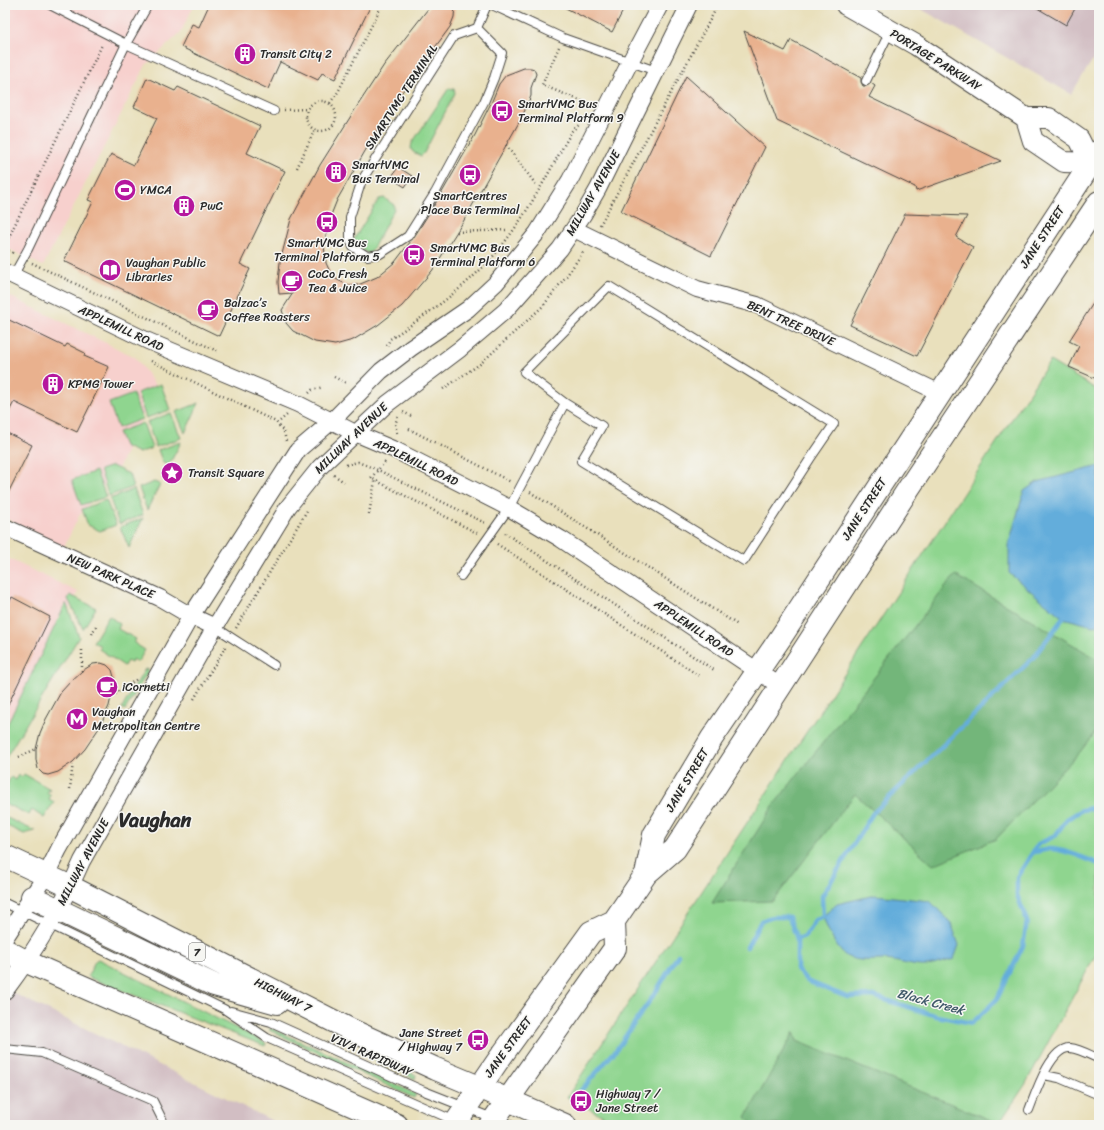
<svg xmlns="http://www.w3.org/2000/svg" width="1104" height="1130" font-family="Sriracha,sans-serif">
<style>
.built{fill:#f7d0cd}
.industrial{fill:#d2bec3}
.green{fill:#8fd58f;stroke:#5d805d}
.forest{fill:#73b67a;stroke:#4f7052}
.water{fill:#63addb;stroke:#476c83}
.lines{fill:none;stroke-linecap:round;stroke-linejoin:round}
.stream{stroke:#63addb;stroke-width:4.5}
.building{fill:#e9b18e}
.service-casing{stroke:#484641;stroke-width:10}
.minor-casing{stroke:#484641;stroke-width:18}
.tertiary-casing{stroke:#484641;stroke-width:22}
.secondary-casing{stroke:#484641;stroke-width:24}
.primary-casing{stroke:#484641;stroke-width:24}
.path{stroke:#484641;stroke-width:2.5;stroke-dasharray:1 3;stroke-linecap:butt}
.service{stroke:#fff;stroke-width:8}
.minor{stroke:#fff;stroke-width:16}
.tertiary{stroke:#fff;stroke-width:20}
.secondary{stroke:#fff;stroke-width:22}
.primary{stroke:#fff;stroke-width:22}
.labels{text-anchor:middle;stroke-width:3;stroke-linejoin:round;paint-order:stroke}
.shield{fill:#f6f6f2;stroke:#686867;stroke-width:1}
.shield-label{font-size:11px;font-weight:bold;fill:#2b2b2b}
.poi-label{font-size:12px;fill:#2b2b2b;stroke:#f6f6f2;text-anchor:start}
.street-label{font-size:12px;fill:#2b2b2b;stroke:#f6f6f2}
.water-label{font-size:13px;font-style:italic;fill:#3f5869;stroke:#f6f6f2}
.town-label{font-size:20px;font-weight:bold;fill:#2b2b2b;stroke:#f6f6f2}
</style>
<rect width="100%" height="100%" fill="#f6f6f2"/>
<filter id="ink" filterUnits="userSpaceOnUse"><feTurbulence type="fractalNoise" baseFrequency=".025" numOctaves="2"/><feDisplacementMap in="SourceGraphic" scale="8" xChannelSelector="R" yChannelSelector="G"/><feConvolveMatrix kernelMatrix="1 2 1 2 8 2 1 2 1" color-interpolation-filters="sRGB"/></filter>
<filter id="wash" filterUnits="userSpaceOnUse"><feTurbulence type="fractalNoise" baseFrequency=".012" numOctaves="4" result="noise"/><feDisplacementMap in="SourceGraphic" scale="16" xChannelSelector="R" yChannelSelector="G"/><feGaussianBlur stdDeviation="0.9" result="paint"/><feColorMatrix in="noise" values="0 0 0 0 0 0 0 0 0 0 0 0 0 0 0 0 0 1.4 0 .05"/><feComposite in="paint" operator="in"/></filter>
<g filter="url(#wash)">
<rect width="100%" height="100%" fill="#e9e0bc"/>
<path class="built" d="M5,5H194L181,32L146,65L43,266L5,247Z
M5,294L135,357L156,386L120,465L79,516L64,547L5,518Z
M5,557L78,592L5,728Z"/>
<path class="industrial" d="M914,5H1099V50L1071,94Z
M5,989L281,1125H5Z"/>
<path class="green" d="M449,88L454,89L455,93L424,153L421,156L413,152L411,148L412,143Z
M384,198L394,205V209L371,252L367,253L355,245L354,239L379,199Z
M1050,361L1099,391V954L1095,956L1025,1085L998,1125H620L567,1097Z
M161,384L170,410L146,418L137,393Z
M133,394L142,419L118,428L109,403Z
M199,403L185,433L176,412Z
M171,413L181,438L156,447L147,422Z
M143,423L152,448L139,453L124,446L118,432Z
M181,442L169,465L163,463L158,450Z
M112,466L129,474L133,487L109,496L100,470Z
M96,471L106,497L81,505L72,480Z
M154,482L160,484L147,510L139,488Z
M134,489L143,515L119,524L110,499Z
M106,500L116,525L100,531L88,525L82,509Z
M143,518L129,548L120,527Z
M70,595L96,608L83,629L68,599Z
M66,603L79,637L5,759V729Z
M109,616L120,624L118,629L136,639L134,643L145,650L138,662L133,659L131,663L127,661L124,666L99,649L101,646L93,642Z
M145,669L149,670L125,710L122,708Z
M24,774L50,789L47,792L51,795L49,799L54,802L44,818L32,810L29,815L11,806L10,807L5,804V788L11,777L15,780L18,775L22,777Z
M5,817L35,831L24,834L5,825Z
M98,959L266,1043L265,1046L90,978L88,976L95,961Z
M271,1028L416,1094L414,1098L269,1030Z
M374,1056L416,1075L415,1079L373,1059Z"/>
<path class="forest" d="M955,575L1099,660V728L1080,752L996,839L933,865L855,794L773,901L712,903L773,806Z
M794,1032L797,1041L998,1123V1125H753L746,1117Z"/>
<path class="water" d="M1099,466V625L1093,626L1063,618L1009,573V543L1024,491L1037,482Z
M875,895L930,901L951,923L959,945L954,959C946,961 936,965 927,966C913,967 899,961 885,960C874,960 855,962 846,956C836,949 826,927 823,916L837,904Z"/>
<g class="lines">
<path class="stream" d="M1033,852C1039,852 1044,850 1049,849C1062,848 1087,859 1099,864
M797,939L805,936L815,920L823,916L822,896L873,813L1033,658L1063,618
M747,947L761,921L773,917H789L797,939V969L807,981L847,997L873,996L937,1016L972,1023L997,999L1023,946L1027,921L1017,895V877L1038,844L1055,836L1067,819L1082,810L1092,808L1099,804
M576,1096L616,1050L657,990L678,955"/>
</g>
<g id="blocks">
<path class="building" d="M209,5H371L335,79L322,73L318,80L280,62L268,89L181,47L192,24L199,27Z
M431,5H455L454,17L450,27L402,92L372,139L337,200L329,220L324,245L326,263L331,274L334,278L347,285H358L377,277L395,262L414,237L440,196L475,135L492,101L499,84L506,75L524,68H531L534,69L536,74L531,88V96L522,117L463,222L432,271L402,306L378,325L353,340L335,345L315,342L293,331L286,323L282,310L293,293L279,294L278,282L280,262L291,219L320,165L356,108L384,65Z
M560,5H626L612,32Z
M1032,5H1077L1066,25Z
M744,31L785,51L791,40L861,78V82L863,86H867L871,83L875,86L869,97L1001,161L916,191L915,187L777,121Z
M686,76L765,147L711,256L621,211Z
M147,78L175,91L178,87L260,126L247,153L285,171L240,264L250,269L219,336L64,261L93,202L88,200L111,154L134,165L157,118L134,107Z
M398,167L412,176L405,187L391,178Z
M905,214L967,216L956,237L973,247L917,356L850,325Z
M1099,294V380L1069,367L1079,346L1069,341Z
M5,318L65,347L67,344L85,353L84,356L109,367L77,432L14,402L5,419Z
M5,432L32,445L5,499Z
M12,597L50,617L5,711V611Z
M101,663L107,665L112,670L114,677V684L109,706L99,728L85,749L73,762L58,772L48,775L43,774L38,769L36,760V749L40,733L46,719L61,692L71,681L82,671L93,664Z"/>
</g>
</g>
<g filter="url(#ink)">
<use href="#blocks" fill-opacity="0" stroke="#484641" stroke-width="1"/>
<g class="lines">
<g class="service-casing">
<path id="service" d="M50,5L126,44L274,111
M492,5L563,38L656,71
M477,28L502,53L494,78L484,102L435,193L408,236L380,254L367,256L353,247L350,240V217L362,180L454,36Z
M477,28L487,5
M866,81L890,31
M13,276L28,249L126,44L148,5
M609,286L834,424L810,459L744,561L581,461L602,426L565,403L524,372Z
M461,576L509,508L565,403
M215,627L274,665
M5,903L224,1009L267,1038L455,1121
M231,1011L271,1022L424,1091L510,1125
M5,1049L42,1053L153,1101L165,1125
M1044,1075L1059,1078L1099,1095
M1029,1110C1035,1095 1050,1047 1070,1048C1080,1049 1090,1055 1099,1059"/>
</g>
<g class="minor-casing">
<path id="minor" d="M574,229L697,289L757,305L940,393
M5,272L148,341L298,404L355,433L395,450L509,508L561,539L728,651L780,686
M5,527L160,598L191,616L215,627
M5,938L46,875L59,849L191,616L298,450L332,421L381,371L411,348L468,309L496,283L537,233L570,180L630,62L660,5
M5,991C35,951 62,907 82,861L215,627L288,507L320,467L387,404L460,349L506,310L560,249L583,215L598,189L689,5"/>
</g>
<g class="tertiary-casing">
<path id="tertiary" d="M846,5L916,45L1026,118H1049L1079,139L1091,163L1099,169
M1026,118L1033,141L1064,162L1091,163"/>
</g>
<g class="secondary-casing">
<path id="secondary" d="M646,874L654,835L712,738L781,637L1099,151
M454,1125L497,1062L591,932L614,921L646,874L675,849L909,488L1099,202
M490,1125L615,948L614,921"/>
</g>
<g class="primary-casing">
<path id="primary" d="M5,856L71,887L351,1030L436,1069L479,1087L565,1125
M32,897L214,985L277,1003
M5,950L27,962L397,1125"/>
</g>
<path class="path" d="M559,47L542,85L584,102
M306 116a15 15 0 1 1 30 0a15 15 0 1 1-30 0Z
M330,103L338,92L382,5
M284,110L308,109
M506,145L537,186
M297,168L315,129
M600,225L718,5
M457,232L507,230
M5,245L102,45
M5,249L13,253
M32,263L217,351
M387,346L390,339C425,316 459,292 488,262C523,224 547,175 572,131L580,124
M151,361L276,422L284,432L286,441
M334,377L348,384
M443,389L480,364L543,306L567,275L584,251
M309,393L312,390L323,387
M403,412L411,416
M280,421L287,415
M409,429L511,482
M397,433L395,424L398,417
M385,462L371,478L477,533
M346,465L358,462L378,470L485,523
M334,475L344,482
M530,492L738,625
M369,514L375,481
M505,533L714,670
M497,544L701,677
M236,628L308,509
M92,634L96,626
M82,650V671
M112,696L137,679
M194,699L226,646
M19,757L36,749
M70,789L73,762"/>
<use href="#service" class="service"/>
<use href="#minor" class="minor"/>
<use href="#tertiary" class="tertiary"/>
<use href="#secondary" class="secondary"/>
<use href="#primary" class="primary"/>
</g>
</g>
<defs>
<g id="building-disc" transform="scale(1.15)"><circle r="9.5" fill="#b5179e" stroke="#f6f6f2"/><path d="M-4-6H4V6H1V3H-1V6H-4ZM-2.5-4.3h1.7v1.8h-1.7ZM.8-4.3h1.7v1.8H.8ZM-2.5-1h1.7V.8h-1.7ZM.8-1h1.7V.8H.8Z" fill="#fff"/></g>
<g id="bus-disc" transform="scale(1.15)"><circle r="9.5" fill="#b5179e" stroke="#f6f6f2"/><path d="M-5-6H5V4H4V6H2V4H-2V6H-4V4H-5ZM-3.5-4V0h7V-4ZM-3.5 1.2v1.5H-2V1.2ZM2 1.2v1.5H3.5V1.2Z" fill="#fff"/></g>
<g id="stadium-disc" transform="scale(1.15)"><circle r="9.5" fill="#b5179e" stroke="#f6f6f2"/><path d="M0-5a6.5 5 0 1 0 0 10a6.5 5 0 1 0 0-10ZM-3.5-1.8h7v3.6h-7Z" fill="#fff"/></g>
<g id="library-disc" transform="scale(1.15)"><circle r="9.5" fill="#b5179e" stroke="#f6f6f2"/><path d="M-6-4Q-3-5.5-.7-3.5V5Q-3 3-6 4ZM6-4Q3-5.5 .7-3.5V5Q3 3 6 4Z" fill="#fff"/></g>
<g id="cafe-disc" transform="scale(1.15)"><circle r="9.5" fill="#b5179e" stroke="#f6f6f2"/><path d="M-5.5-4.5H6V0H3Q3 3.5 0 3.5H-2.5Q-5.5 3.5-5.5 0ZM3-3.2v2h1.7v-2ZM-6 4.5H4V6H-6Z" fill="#fff"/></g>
<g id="sight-disc" transform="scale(1.15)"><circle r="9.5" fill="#b5179e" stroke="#f6f6f2"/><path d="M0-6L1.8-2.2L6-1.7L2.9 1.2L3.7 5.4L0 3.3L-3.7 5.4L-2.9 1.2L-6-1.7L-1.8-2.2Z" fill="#fff"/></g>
<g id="metro-disc" transform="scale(1.15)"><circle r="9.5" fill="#b5179e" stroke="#f6f6f2"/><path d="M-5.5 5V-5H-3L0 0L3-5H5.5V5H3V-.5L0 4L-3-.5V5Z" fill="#fff"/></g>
</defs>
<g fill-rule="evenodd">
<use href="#building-disc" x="245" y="54"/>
<use href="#bus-disc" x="502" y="111"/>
<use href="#building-disc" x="336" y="172"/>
<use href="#bus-disc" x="470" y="175"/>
<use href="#stadium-disc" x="125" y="190"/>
<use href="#building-disc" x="184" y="206"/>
<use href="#bus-disc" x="327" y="222"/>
<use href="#bus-disc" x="414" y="255"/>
<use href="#library-disc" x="110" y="270"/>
<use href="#cafe-disc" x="292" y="281"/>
<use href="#cafe-disc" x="208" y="310"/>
<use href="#building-disc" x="53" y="384"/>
<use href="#sight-disc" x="172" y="473"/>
<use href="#cafe-disc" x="107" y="687"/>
<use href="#metro-disc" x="77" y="719"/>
<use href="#bus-disc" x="478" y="1040"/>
<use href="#bus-disc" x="581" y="1101"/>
</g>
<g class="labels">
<rect class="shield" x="189" y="943" width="16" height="18" rx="3"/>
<g class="shield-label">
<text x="197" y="956">7</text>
</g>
<g class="poi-label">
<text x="260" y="58">Transit City 2</text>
<text x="518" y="108">SmartVMC Bus<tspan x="518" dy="14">Terminal Platform 9</tspan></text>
<text x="352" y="169">SmartVMC<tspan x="352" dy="14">Bus Terminal</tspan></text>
<text x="140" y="194">YMCA</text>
<text x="470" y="200" text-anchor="middle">SmartCentres<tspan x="470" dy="14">Place Bus Terminal</tspan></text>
<text x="200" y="210">PwC</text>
<text x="327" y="247" text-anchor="middle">SmartVMC Bus<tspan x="327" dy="14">Terminal Platform 5</tspan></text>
<text x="430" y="252">SmartVMC Bus<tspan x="430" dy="14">Terminal Platform 6</tspan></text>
<text x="126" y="267">Vaughan Public<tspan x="126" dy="14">Libraries</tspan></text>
<text x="308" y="278">CoCo Fresh<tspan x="308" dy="14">Tea &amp; Juice</tspan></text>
<text x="224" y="307">Balzac’s<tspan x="224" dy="14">Coffee Roasters</tspan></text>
<text x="68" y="388">KPMG Tower</text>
<text x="188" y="477">Transit Square</text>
<text x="122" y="691">iCornetti</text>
<text x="92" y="716">Vaughan<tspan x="92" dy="14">Metropolitan Centre</tspan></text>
<text x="462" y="1037" text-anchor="end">Jane Street<tspan x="462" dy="14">/ Highway 7</tspan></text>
<text x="596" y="1098">Highway 7 /<tspan x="596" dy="14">Jane Street</tspan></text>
</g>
<g class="street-label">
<text transform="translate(936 60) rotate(32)" y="4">PORTAGE PARKWAY</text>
<text transform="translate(401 97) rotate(-57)" y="4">SMARTVMC TERMINAL</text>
<text transform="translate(593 193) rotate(-60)" y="4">MILLWAY AVENUE</text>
<text transform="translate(1042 237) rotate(-57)" y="4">JANE STREET</text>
<text transform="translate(791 323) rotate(24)" y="4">BENT TREE DRIVE</text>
<text transform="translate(121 328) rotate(25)" y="4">APPLEMILL ROAD</text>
<text transform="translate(351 438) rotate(-44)" y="4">MILLWAY AVENUE</text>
<text transform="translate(416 462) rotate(26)" y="4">APPLEMILL ROAD</text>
<text transform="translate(864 509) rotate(-57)" y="4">JANE STREET</text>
<text transform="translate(111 576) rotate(24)" y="4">NEW PARK PLACE</text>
<text transform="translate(694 628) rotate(34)" y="4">APPLEMILL ROAD</text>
<text transform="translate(687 780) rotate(-59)" y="4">JANE STREET</text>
<text transform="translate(83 862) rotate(-62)" y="4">MILLWAY AVENUE</text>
<text transform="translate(283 995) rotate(27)" y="4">HIGHWAY 7</text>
<text transform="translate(508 1047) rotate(-54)" y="4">JANE STREET</text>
<text transform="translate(372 1055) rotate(24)" y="4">VIVA RAPIDWAY</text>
</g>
<g class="water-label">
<text transform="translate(931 1001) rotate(15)" y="5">Black Creek</text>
</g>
<g class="town-label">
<text x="155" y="827">Vaughan</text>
</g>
</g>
<rect width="1104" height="1130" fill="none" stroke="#f6f6f2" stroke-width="20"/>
</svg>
